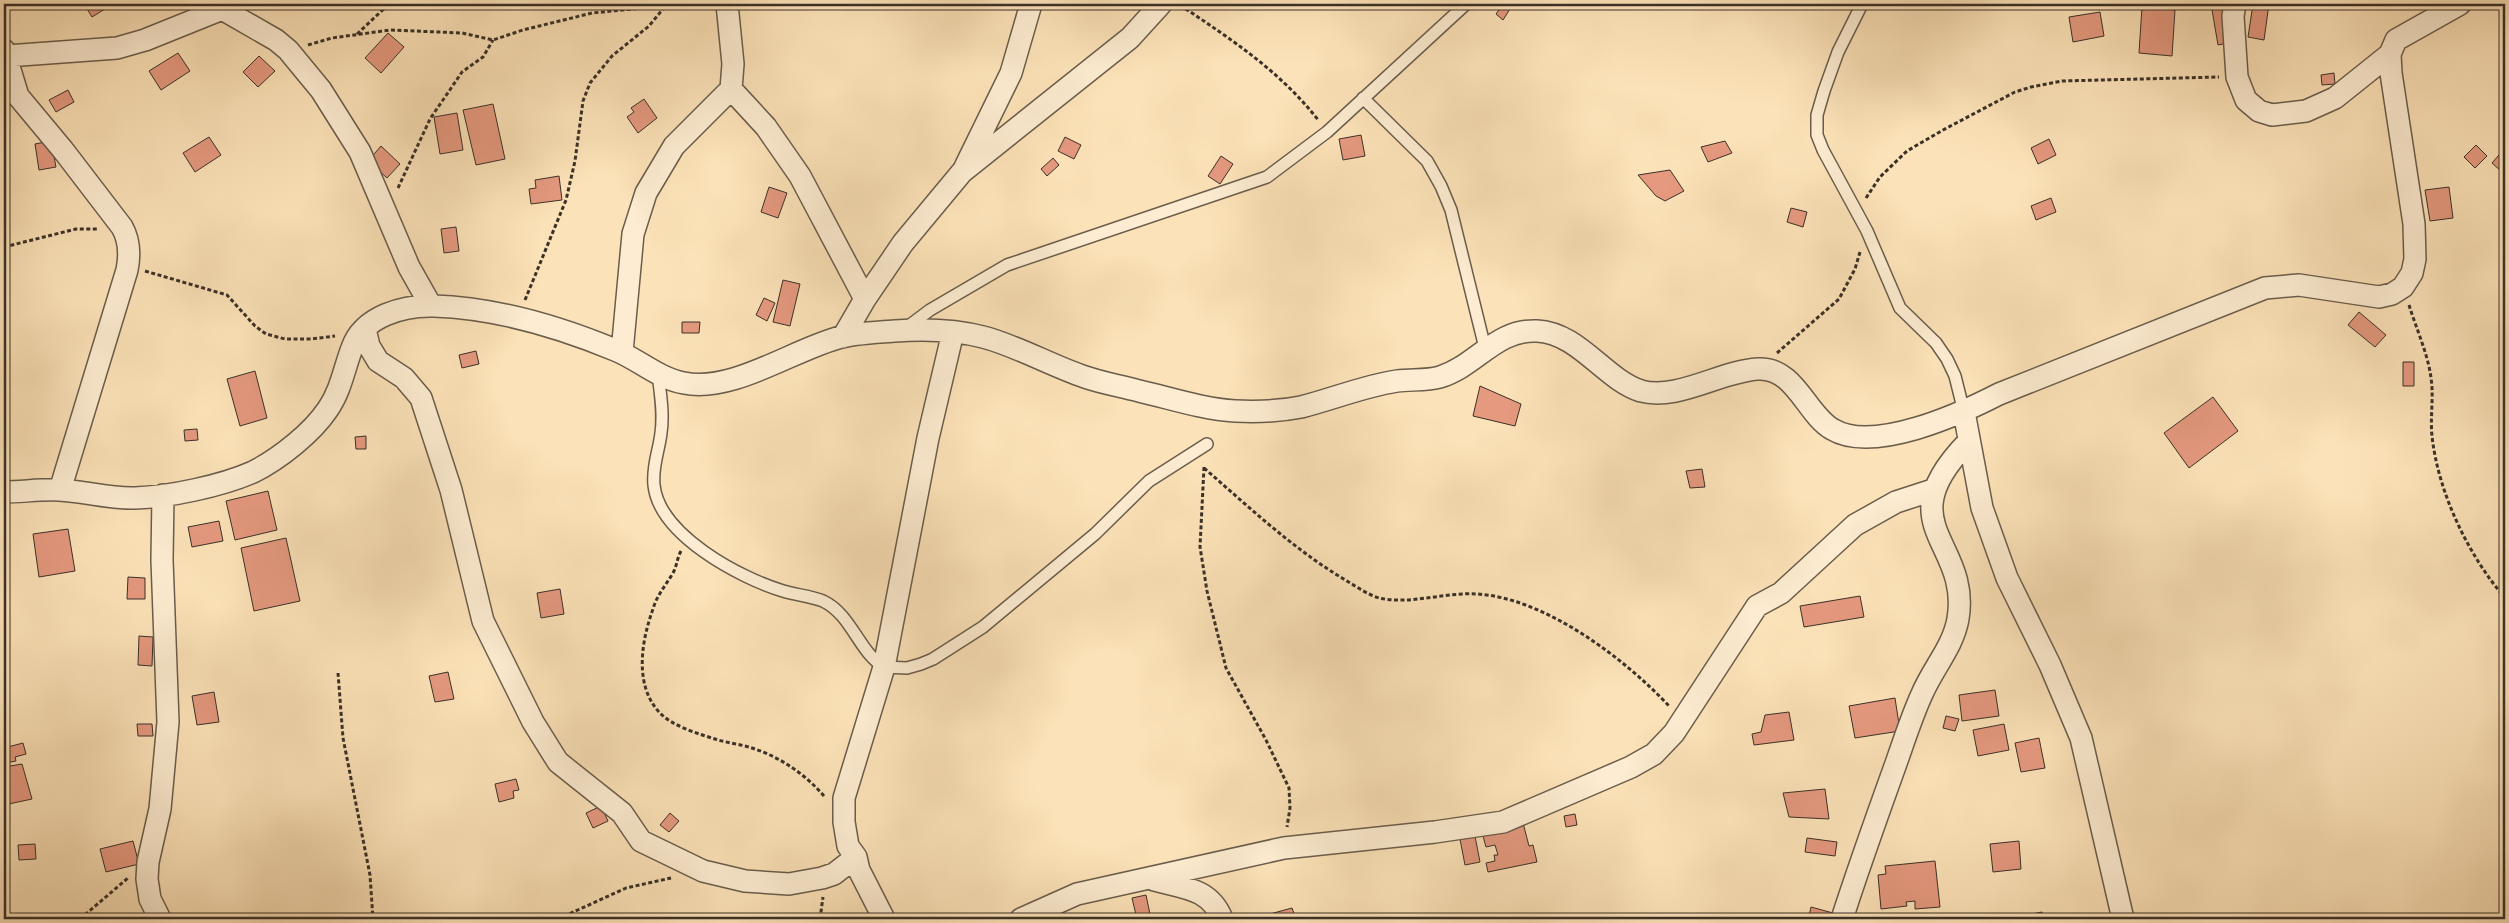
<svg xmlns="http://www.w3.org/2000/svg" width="2509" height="923" font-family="'Libre Caslon Text',serif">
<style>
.building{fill:#e5997f;stroke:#3a3128}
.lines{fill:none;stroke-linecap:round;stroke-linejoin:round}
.lane-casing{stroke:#6a5d4c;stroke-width:14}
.street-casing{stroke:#6a5d4c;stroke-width:24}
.path{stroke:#3a3128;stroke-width:3;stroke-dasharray:4 2.5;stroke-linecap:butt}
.lane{stroke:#fdecd1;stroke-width:11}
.street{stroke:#fdecd1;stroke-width:21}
</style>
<rect width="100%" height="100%" fill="#fce2b8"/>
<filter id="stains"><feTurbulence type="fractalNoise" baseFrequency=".004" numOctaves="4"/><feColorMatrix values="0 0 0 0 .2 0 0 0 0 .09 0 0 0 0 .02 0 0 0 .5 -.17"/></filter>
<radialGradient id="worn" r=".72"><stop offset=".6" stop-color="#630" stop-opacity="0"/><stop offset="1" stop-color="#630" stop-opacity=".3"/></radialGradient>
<path class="building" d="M84,4H102L105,9L92,17Z
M1503,4H1513L1503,20L1496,14Z
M2211,4H2227L2233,42L2218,45Z
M2253,4H2269L2264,40L2248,37Z
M2306,4H2351V5L2306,7Z
M2142,7L2175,10L2172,56L2139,53Z
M2100,12L2104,36L2073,42L2069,17Z
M388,33L404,47L381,73L365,58Z
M178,53L190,71L161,90L149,71Z
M259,56L275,71L258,87L243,72Z
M2334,73L2335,84L2322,85L2321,75Z
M68,90L74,102L56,112L49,100Z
M644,99L657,118L638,133L627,117L634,112L631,108Z
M493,104L505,159L476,165L463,110Z
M457,113L463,150L440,154L434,117Z
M1361,135L1365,156L1343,160L1339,139Z
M209,137L221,155L195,172L183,153Z
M1065,137L1081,145L1074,159L1058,151Z
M2049,139L2056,155L2038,164L2031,148Z
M51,141L56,167L39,170L35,144Z
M1725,141L1732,153L1708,162L1701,147Z
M2476,145L2487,156L2475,168L2464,157Z
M381,146L400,164L387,178L368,161Z
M2505,148V169L2502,172L2492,163Z
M1221,156L1233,164L1220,184L1208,176Z
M1053,158L1059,165L1047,176L1041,169Z
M1670,170L1684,191L1665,201L1656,196L1638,175Z
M559,176L562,200L531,204L529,189L536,188L535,180Z
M769,187L787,193L778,218L761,212Z
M2449,187L2453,218L2430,221L2425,190Z
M2051,198L2056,212L2036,220L2031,206Z
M1791,208L1807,212L1803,227L1787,222Z
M456,227L459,251L444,253L441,229Z
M783,280L800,284L790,326L773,322Z
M764,298L775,303L767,321L756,315Z
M2359,312L2386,335L2375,347L2348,325Z
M682,322H700L699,333H682Z
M476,351L479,364L462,368L459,355Z
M2403,362H2414V386H2403Z
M255,371L267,418L240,426L227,379Z
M1480,386L1521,404L1515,426L1473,416Z
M2213,397L2238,431L2189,468L2164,433Z
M197,429L198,440L185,441L184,430Z
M366,436V449H356L355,437Z
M1702,469L1705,487L1690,488L1686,471Z
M268,491L277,530L235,540L226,501Z
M219,521L223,541L192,547L188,527Z
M68,529L75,571L39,577L33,534Z
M286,538L300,601L254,611L241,548Z
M128,577L145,578V599H127Z
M560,589L564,614L541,618L537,593Z
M1860,596L1864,617L1804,627L1800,606Z
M139,636L153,637L152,666L138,665Z
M448,672L454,699L435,702L429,676Z
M1995,690L1999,716L1962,721L1959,695Z
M214,692L219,722L197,725L192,696Z
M1895,698L1900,731L1855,738L1849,706Z
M1789,712L1794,740L1754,745L1752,734L1761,732L1765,715Z
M1946,716L1959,719L1955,731L1943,728Z
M137,724H152L153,736H138Z
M2004,724L2009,750L1978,756L1973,730Z
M2039,738L2045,768L2021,772L2015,743Z
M23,743L26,754L15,757L16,761L6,763L4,748Z
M22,764L32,799L4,805V767Z
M516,779L519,790L513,791L514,798L499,802L495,784Z
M1825,789L1829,819L1789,817L1783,793Z
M601,806L608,821L593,828L586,813Z
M670,813L679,821L669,832L660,825Z
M1575,814L1577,825L1566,827L1564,816Z
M1522,819L1529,846L1533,845L1537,862L1488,872L1486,863L1495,861L1494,855H1498L1495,845L1486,847L1481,829Z
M1474,831L1480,862L1465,865L1459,834Z
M1807,838L1837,842L1835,856L1805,852Z
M133,841L139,864L106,872L100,849Z
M2019,841L2021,869L1993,872L1990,844Z
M35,844L36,859L19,860L18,845Z
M1935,861L1940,907L1915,909V901L1906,902L1907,906L1881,909L1878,875L1886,874L1885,866Z
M1146,895L1151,919H1137L1132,898Z
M1811,907L1833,913L1831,919L1809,916Z
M1292,908L1296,919H1271L1270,914Z
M2042,912L2044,919H2013L2012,918Z"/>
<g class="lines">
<g class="lane-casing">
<path id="lane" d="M1862,4L1838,52L1824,91L1817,115V135L1823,150L1867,231L1900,308L1936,343L1947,359L1955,376L1964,412
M1363,98L1427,161L1441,186L1451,210L1485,348
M906,328L930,310L1007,265L1267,177L1327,132L1466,4
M658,373C660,393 664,412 661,433C659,451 652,466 654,485C659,535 740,578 783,591C796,595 811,596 823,601C852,615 858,651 884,667L907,668L921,664L933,659L983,627L1095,534L1149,481L1207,444"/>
</g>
<g class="street-casing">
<path id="street" d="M216,4L222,9L276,40L288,50L321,90L360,152L409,267L431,306
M2235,4L2233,16L2237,77L2246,100L2259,111L2272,115L2306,111L2335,98L2390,54
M4,50L18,96L63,150L122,227C130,241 130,255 127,270L60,490
M7,56L117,48L145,40L222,9L221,4
M731,89L766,127L800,176L865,299
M965,167L1011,73L1031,4
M365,329L369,346L378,361L404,378L421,398L451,490L483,621L533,722L558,762L622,813L641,841L703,871L745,881L789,884L822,878L834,874L856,857
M843,337L865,299L903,243L962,172L1130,38L1161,4
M622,352L633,234L646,193L674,146L731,89L733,64L727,4
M1964,412L1982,508L2007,578L2050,665L2081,738L2123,919
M4,492C22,492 41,489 59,490C84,491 109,499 135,498C169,497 221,486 253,472C279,459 312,433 328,409C341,390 344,369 352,348C363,316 404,305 434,306C497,308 557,326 615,350C638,359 659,379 684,383C733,393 794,349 841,337C858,333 878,332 895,331C923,329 956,330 983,337C1015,345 1052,366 1085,377C1102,383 1121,386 1139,391C1170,398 1202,409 1235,411C1256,412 1281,411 1301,407C1333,399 1364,386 1397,381C1411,379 1426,381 1440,377C1476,366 1496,329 1537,331C1579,333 1604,379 1641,391C1677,401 1721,371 1758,369C1795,367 1806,414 1832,429C1873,454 1960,414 1999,394L2265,288L2299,285L2379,297L2392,294L2403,287L2412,273L2415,259L2414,224L2391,73L2390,54L2396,40L2460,4
M1154,880C1183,888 1210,888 1222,919
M160,919L150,899L147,879L148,862L160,809L168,722L162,560L163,495
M884,919L859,870L856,857L848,846L844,822V798L884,667L928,438L953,332
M1021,919L1077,894L1284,848L1435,832L1503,822L1631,767L1654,754L1674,733L1757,606L1781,593L1855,525L1896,502L1933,490
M1842,919C1858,869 1876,819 1894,769C1903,744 1911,718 1922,694C1933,668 1953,647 1958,619C1971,541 1886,526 1968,442"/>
</g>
<path class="path" d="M1180,5C1232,40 1280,71 1319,121
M357,34L389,4
M308,45L332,38L390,30L462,33L493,40L523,30L592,13L664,6
M398,188L430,119L462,72L483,57L493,40
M1866,198L1880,177L1907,151L1943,130L2015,92L2031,87L2062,81L2219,77
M4,247L76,229H99
M145,271L227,295L255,326L266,334L285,339H311L335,336
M525,300L566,200L575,161L583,101L590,83L612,56L649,26L667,4
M2409,305C2416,328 2428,354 2431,378C2434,397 2430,417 2432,436C2438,492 2468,555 2505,598
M1777,353L1839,299L1855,269L1860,252
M1204,467L1200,547L1207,591L1226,668L1266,740L1289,788L1290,808L1287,827
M1204,468C1249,507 1291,547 1342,578C1354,585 1366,594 1379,598C1410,605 1445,592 1477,594C1545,598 1624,658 1669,706
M681,551C677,558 677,566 673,573C666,585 657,595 653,609C641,642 634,686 660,713C672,726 699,734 715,739C727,743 740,744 752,748C780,757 805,774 824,796
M338,673L343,738L370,875L373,919
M80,919L128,878
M558,919L626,888L671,878
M820,919L823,897"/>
<use href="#lane" class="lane"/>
<use href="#street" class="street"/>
</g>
<rect width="2509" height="923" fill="none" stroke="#fce2b8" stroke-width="20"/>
<rect x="5" y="5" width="2499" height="913" fill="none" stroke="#3a3128" stroke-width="2.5"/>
<rect x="10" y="10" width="2489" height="903" fill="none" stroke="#3a3128"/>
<rect width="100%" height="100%" filter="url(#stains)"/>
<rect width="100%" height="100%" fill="url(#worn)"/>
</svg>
